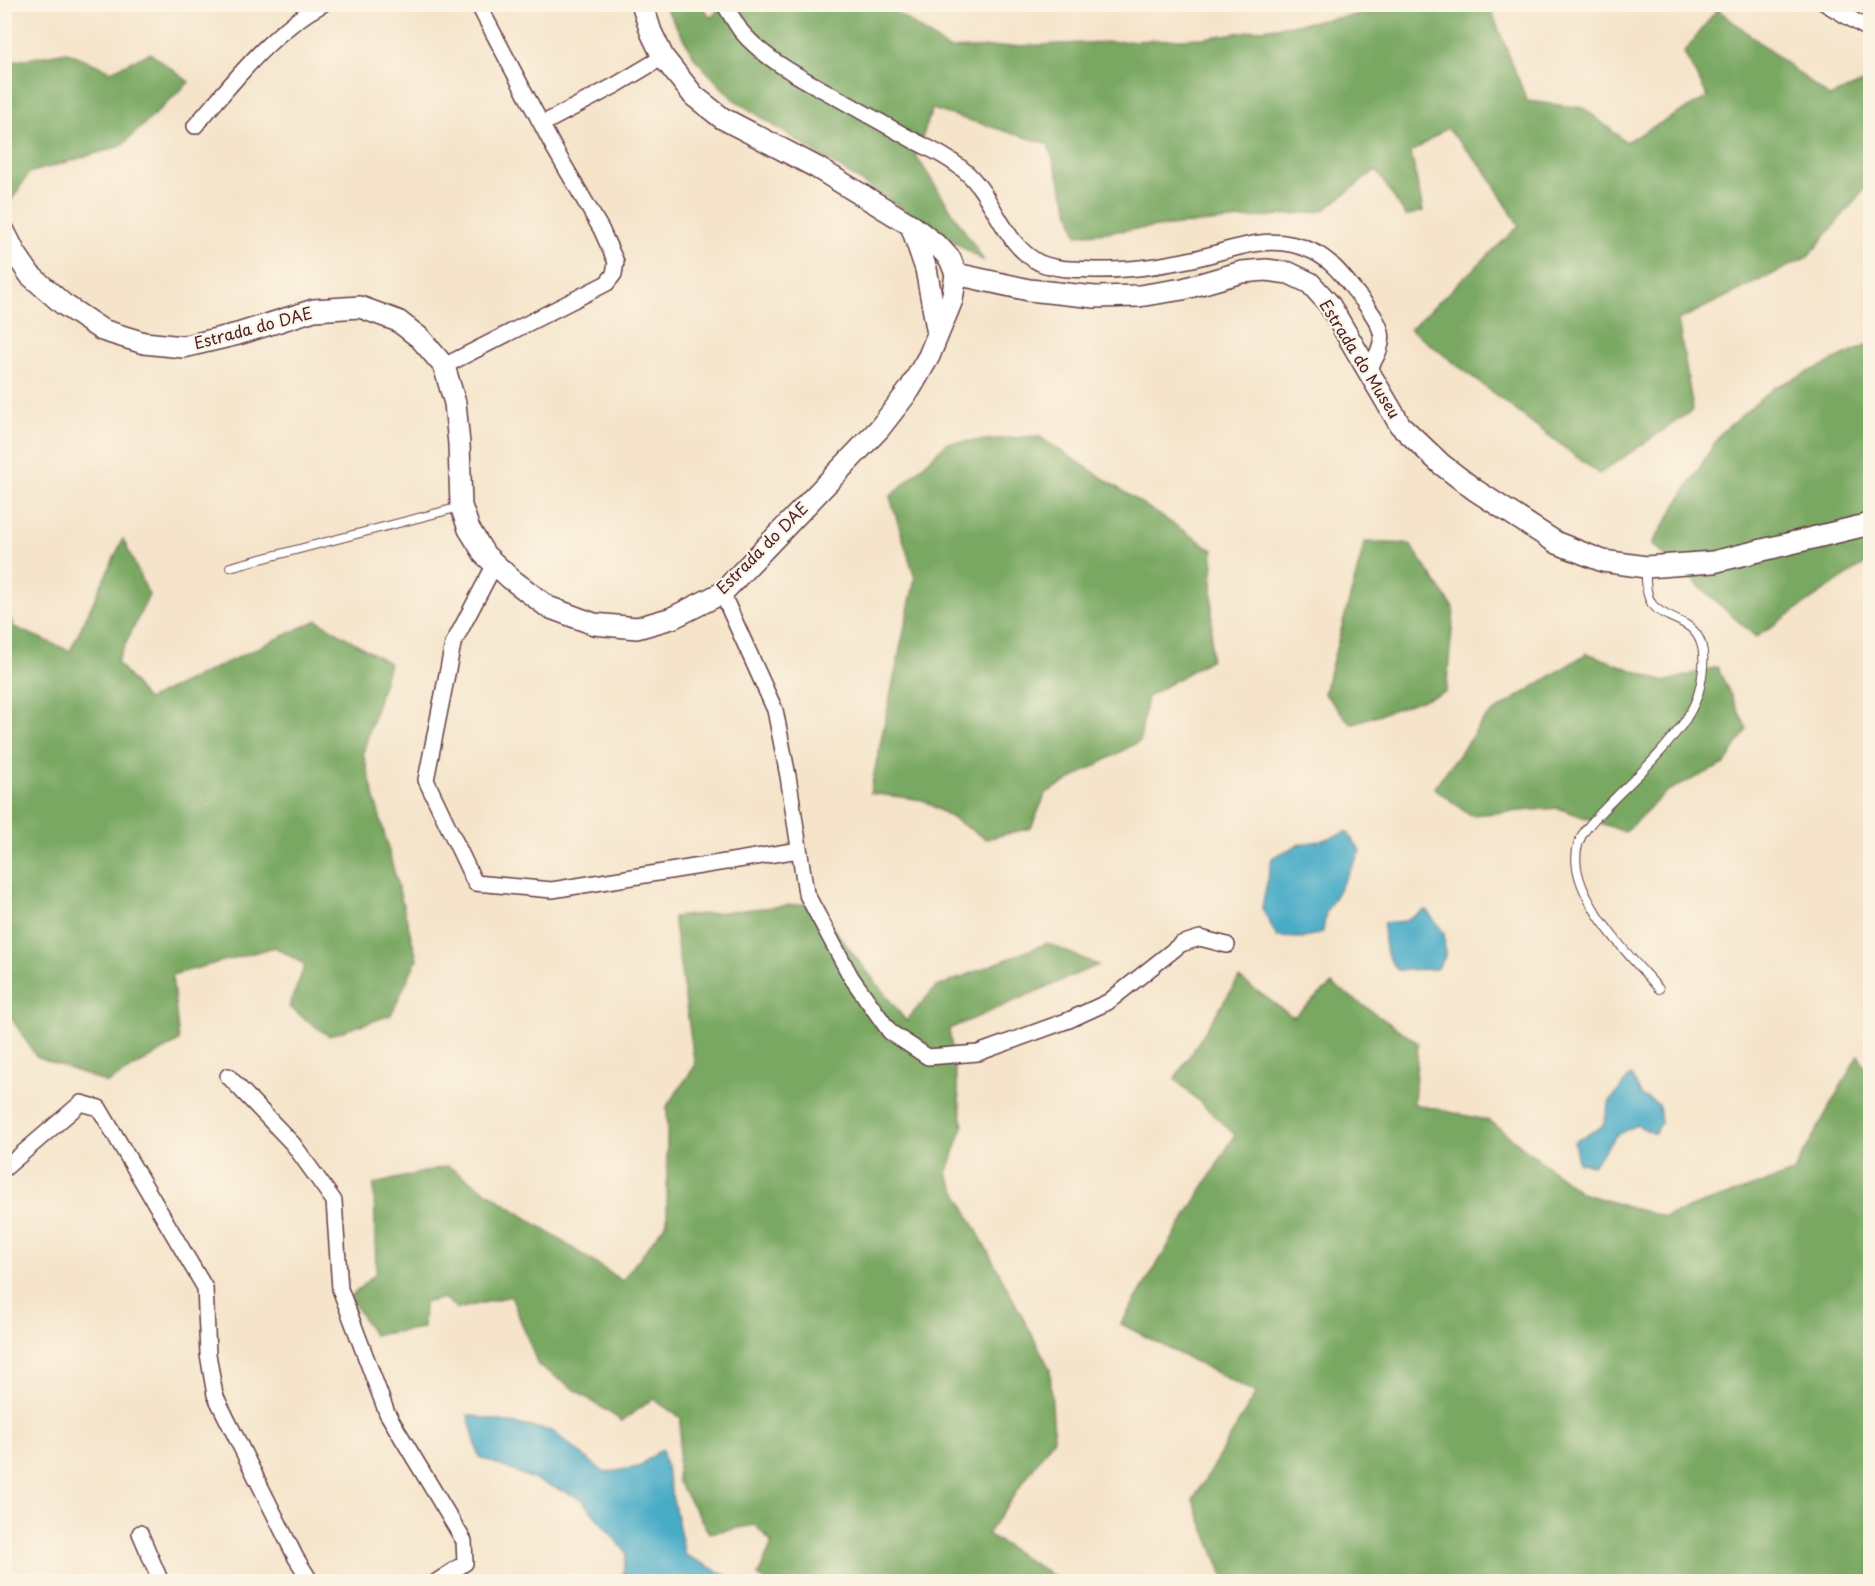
<svg xmlns="http://www.w3.org/2000/svg" width="1875" height="1586" font-family="'Playpen Sans',sans-serif">
<style>
.forest{fill:#79a862;stroke:#626446;stroke-width:1.5}
.water{fill:#48acc7;stroke:#496679;stroke-width:1.5}
.lines{fill:none;stroke-linecap:round;stroke-linejoin:round}
.lane-casing{stroke:#643d43;stroke-width:10}
.street-casing{stroke:#643d43;stroke-width:18}
.secondary-casing{stroke:#643d43;stroke-width:24}
.lane{stroke:#fff;stroke-width:8}
.street{stroke:#fff;stroke-width:15}
.secondary{stroke:#fff;stroke-width:21}
.labels{text-anchor:middle;stroke-width:4.5;stroke-linejoin:round;paint-order:stroke}
.street-label{font-size:16px;fill:#4a1f2b;stroke:#fcf5e5}
</style>
<rect width="100%" height="100%" fill="#fcf5e5"/>
<filter id="ink" filterUnits="userSpaceOnUse"><feTurbulence type="fractalNoise" baseFrequency=".0167" numOctaves="2"/><feDisplacementMap in="SourceGraphic" scale="12" xChannelSelector="R" yChannelSelector="G"/><feConvolveMatrix kernelMatrix="1 2 1 2 8 2 1 2 1" color-interpolation-filters="sRGB"/></filter>
<filter id="wash" filterUnits="userSpaceOnUse"><feTurbulence type="fractalNoise" baseFrequency=".008" numOctaves="4" result="noise"/><feDisplacementMap in="SourceGraphic" scale="24" xChannelSelector="R" yChannelSelector="G"/><feGaussianBlur stdDeviation="1.35" result="paint"/><feColorMatrix in="noise" values="0 0 0 0 0 0 0 0 0 0 0 0 0 0 0 0 0 1.4 0 .05"/><feComposite in="paint" operator="in"/></filter>
<g filter="url(#wash)">
<rect width="100%" height="100%" fill="#f5e4ca"/>
<path class="forest" d="M664,5H701L711,18L722,5H886L949,49L1204,38L1422,5H1489L1527,101L1584,108L1626,142L1708,97L1684,53L1717,9L1829,97L1870,80V182L1808,257L1678,320L1693,410L1599,474L1410,329L1519,226L1485,170L1447,128L1411,153L1423,211L1406,216L1376,170L1323,211L1077,235L1048,144L932,109L916,156L984,261L733,99L696,60Z
M67,52L111,71L150,53L189,82L121,146L29,173L5,210V63Z
M1870,344V560L1756,637L1652,544L1721,433L1774,388Z
M1038,436L1213,550L1211,659L1147,697L1140,741L1046,793L1031,828L986,839L923,800L870,793L915,578L890,497L947,443Z
M123,539L149,595L117,662L147,700L317,620L389,663L363,753L417,959L391,1015L329,1036L289,1007L305,965L275,947L172,975L179,1041L107,1083L36,1056L5,1008V608L14,627L70,651Z
M1365,542L1410,544L1454,609L1446,692L1351,724L1324,693Z
M1587,653L1664,682L1717,667L1747,729L1725,764L1667,791L1625,832L1558,808L1471,815L1434,788L1486,717Z
M813,903L906,1021L935,988L1047,943L1098,965L949,1029L963,1126L947,1174L1050,1369L1054,1438L987,1534L1061,1581H766L758,1576L772,1543L755,1525L709,1533L677,1480L681,1418L653,1399L622,1421L538,1365L511,1296L458,1309L443,1298L424,1303L423,1328L373,1335L350,1297L376,1273L374,1184L448,1166L622,1281L667,1222V1106L695,1066L673,917Z
M1239,978L1293,1017L1332,984L1418,1043L1414,1104L1490,1121L1581,1193L1664,1217L1793,1173L1858,1055L1870,1076V1581L1233,1582L1223,1575L1193,1500L1256,1393L1121,1324L1235,1135L1175,1079Z"/>
<path class="water" d="M1347,832L1361,851L1326,912L1323,932L1302,938L1277,937L1262,908L1272,858L1300,844L1320,841Z
M1426,910L1444,933L1445,957L1436,969L1398,970C1385,957 1382,941 1384,923L1405,921Z
M1631,1075L1642,1096L1659,1105L1661,1123L1655,1134L1637,1125L1615,1136L1593,1165L1578,1162L1574,1142L1603,1126L1610,1101Z
M468,1415L552,1431L605,1473L638,1467L662,1449L685,1555L737,1581H621L627,1553L580,1498L479,1457Z"/>
</g>
<g filter="url(#ink)">
<g class="lines">
<g class="lane-casing">
<path id="lane" d="M230,567L460,507
M1646,569C1646,581 1645,593 1652,604C1660,614 1672,617 1683,623C1708,635 1705,664 1700,687C1695,711 1678,731 1663,749C1639,777 1610,800 1587,828C1547,876 1628,953 1659,989"/>
</g>
<g class="street-casing">
<path id="street" d="M724,4C730,13 735,23 741,31C765,60 802,78 834,96C859,110 884,124 909,138C928,148 951,158 967,173C995,199 1004,246 1040,263C1057,270 1076,269 1094,270C1127,271 1160,266 1193,259C1234,250 1269,231 1312,251C1334,261 1348,283 1363,301C1385,330 1388,339 1369,369
M1826,4L1870,30
M542,124L616,85L663,57
M195,126C234,82 270,32 323,4
M444,366L607,283L614,274L616,262L601,229L554,148L478,4
M495,564L453,644L426,780L475,883L552,890L799,850
M722,593L775,710L788,776L806,893L851,977L890,1032L928,1057L978,1053L1069,1020L1108,1002L1181,944L1200,938L1227,945
M228,1076L293,1144L334,1201L340,1289L387,1413L464,1541L465,1563L436,1582
M4,1169L81,1103L99,1108L205,1288L208,1354L215,1395L296,1558L311,1582
M140,1533L161,1582"/>
</g>
<g class="secondary-casing">
<path id="secondary" d="M911,225L926,269L938,334
M4,231L15,253L30,275L63,304L102,330L144,343L183,347L238,334L314,310L360,307L398,321L420,338L444,366L455,403L459,444L461,506L469,529L485,555L511,579L548,607L594,624L637,628L672,618L722,593L879,429L910,389L929,356L952,300L956,274L950,259L940,248L911,225L816,167L722,118L694,96L663,57L651,32L642,4
M956,274L1029,290L1095,297L1139,296L1183,289L1242,272L1266,270L1289,273L1310,283L1329,304L1400,425L1441,464L1475,490L1557,543L1603,561L1646,567L1713,562L1870,524"/>
</g>
<use href="#lane" class="lane"/>
<use href="#street" class="street"/>
<use href="#secondary" class="secondary"/>
</g>
</g>
<g class="labels">
<g class="street-label">
<text transform="translate(253 328) rotate(-15)" y="6">Estrada do DAE</text>
<text transform="translate(1360 359) rotate(58)" y="6">Estrada do Museu</text>
<text transform="translate(762 548) rotate(-45)" y="6">Estrada do DAE</text>
</g>
</g>
<rect width="1875" height="1586" fill="none" stroke="#fcf5e5" stroke-width="24"/>
</svg>
